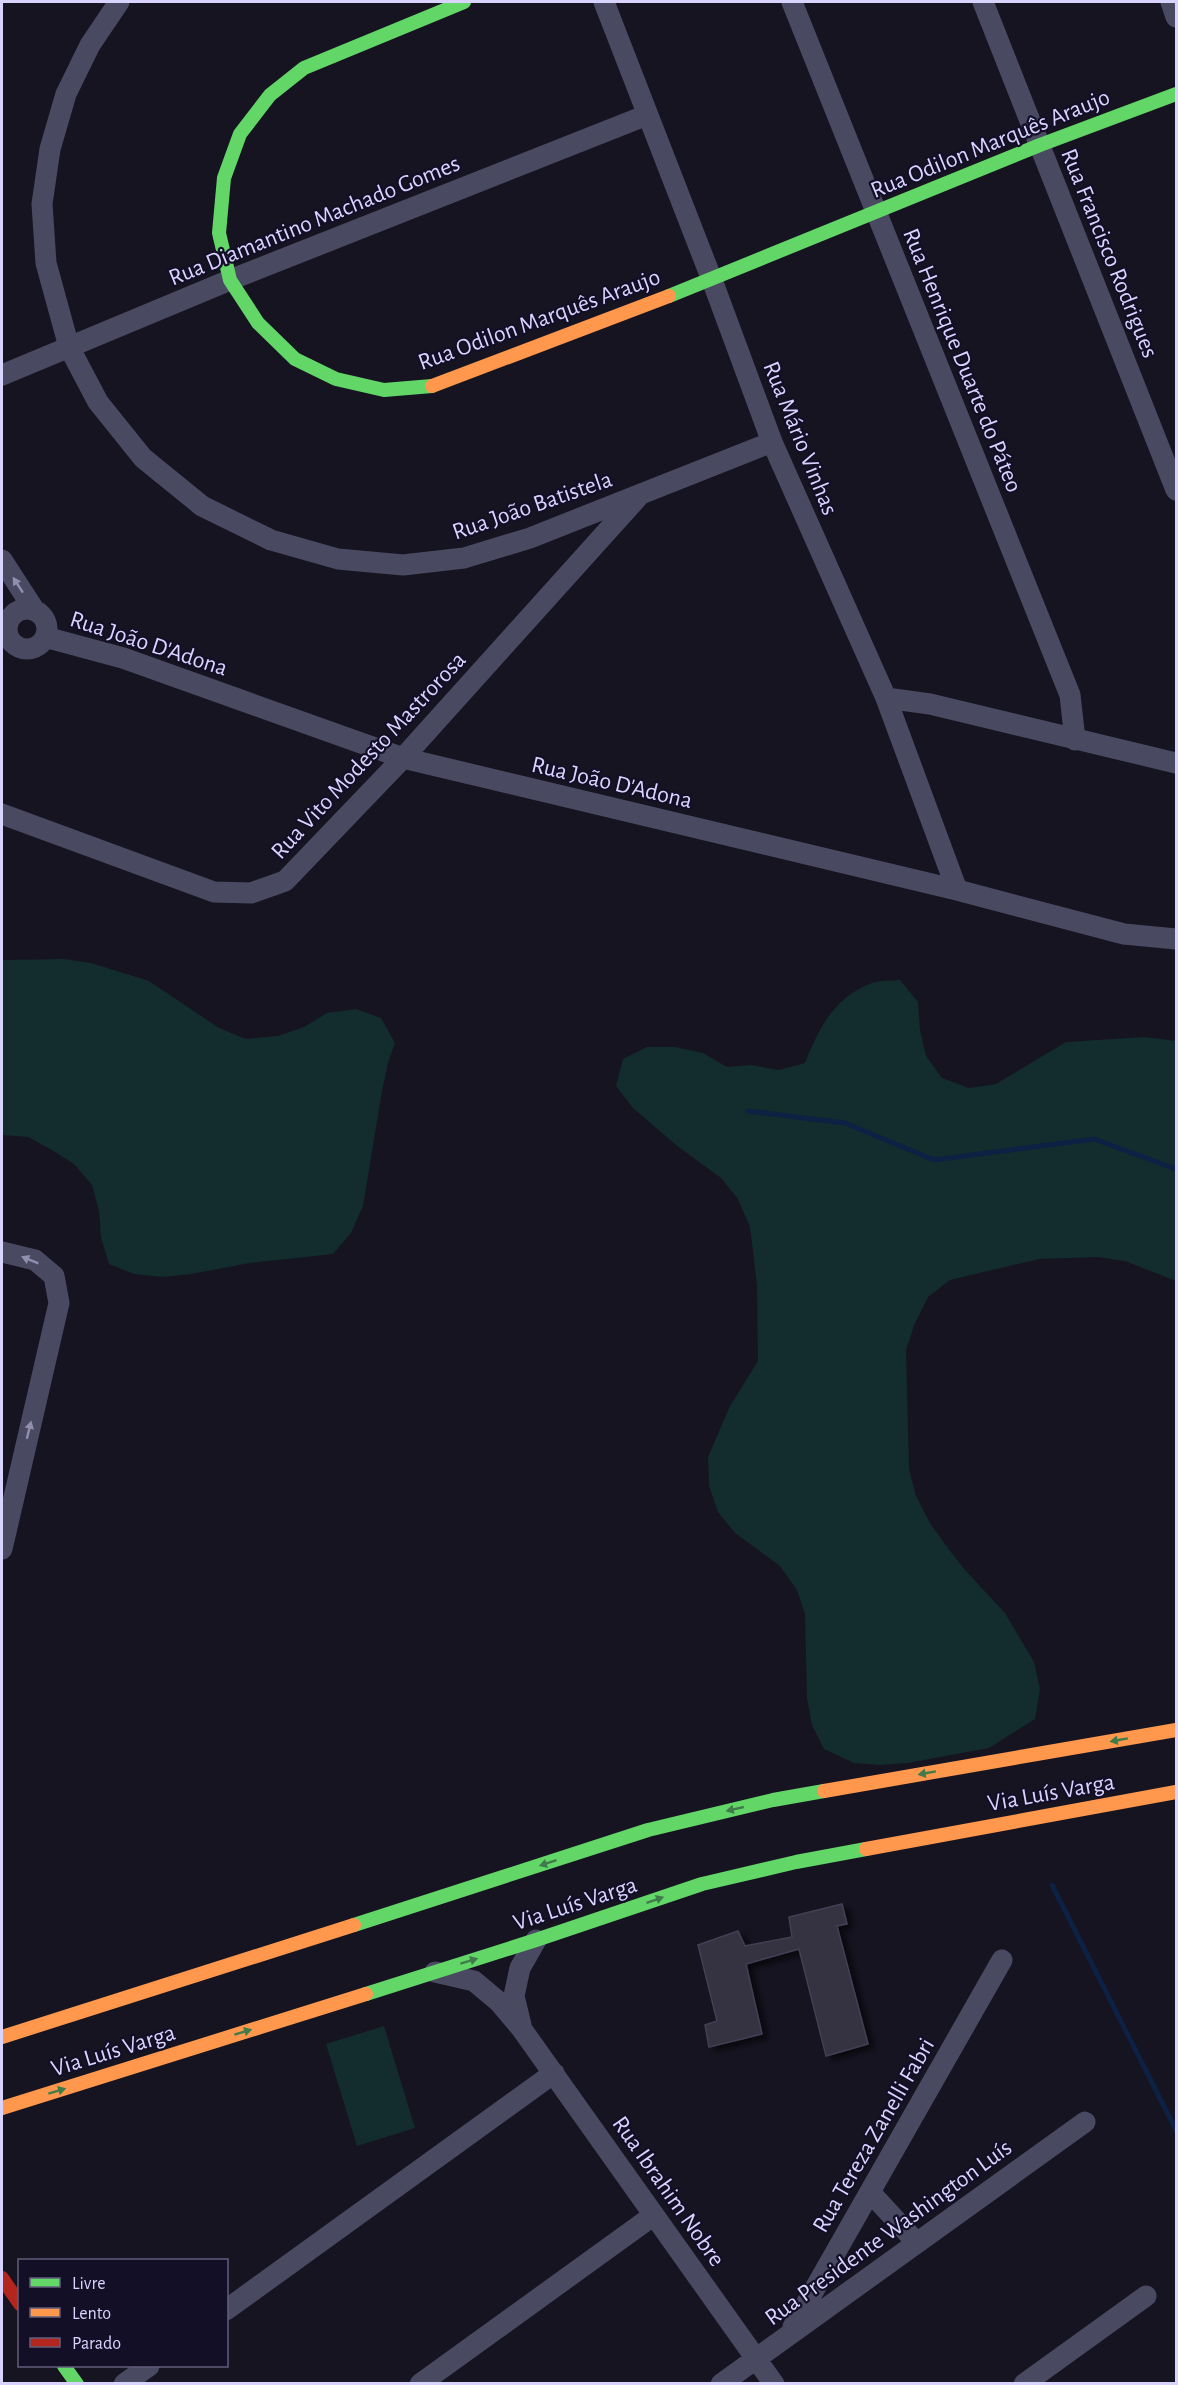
<svg xmlns="http://www.w3.org/2000/svg" width="1178" height="2385" font-family="'Alegreya Sans',sans-serif">
<style>
.green{fill:#132c2d}
.lines{fill:none;stroke-linecap:round;stroke-linejoin:round}
.stream{stroke:#0d2144;stroke-width:5}
.building{fill:#343243;stroke:#433f54;stroke-width:1.5;filter:url(#shadow)}
.street{stroke:#4a4962;stroke-width:21}
.fast{stroke:#63d668;stroke-width:14}
.slow{stroke:#ff974d;stroke-width:14}
.jam{stroke:#b3261e;stroke-width:14}
.oneway{fill:#928eb0}
.oneway2{fill:#3f7c4a}
.labels{text-anchor:middle;stroke-width:4.5;stroke-linejoin:round;paint-order:stroke}
.street-label{font-size:24px;fill:#d9d4ff;stroke:#130f26}
</style>
<defs>
<filter id="shadow"><feDropShadow dx="6" dy="4" stdDeviation="3" flood-color="#0009"/></filter>
</defs>
<rect width="100%" height="100%" fill="#161421"/>
<path class="green" d="M64,959L91,963L149,981L219,1028L246,1039L278,1036L304,1027L327,1013L356,1009L381,1018L395,1043L388,1063L382,1091L363,1206L351,1233L333,1254L250,1263L191,1274L163,1277L134,1274L109,1264L101,1238L99,1211L92,1185L74,1164L52,1150L28,1137L2,1135V960Z
M900,980L918,1002L920,1030L926,1056L942,1078L969,1088L996,1084L1066,1042L1144,1037L1176,1041V1281L1125,1261L1097,1257L1039,1259L950,1280L928,1297L915,1323L906,1350L909,1469L916,1496L930,1523L947,1547L965,1570L1005,1613L1034,1662L1040,1689L1035,1719L989,1748L908,1763L881,1765L854,1763L824,1749L812,1725L807,1698L805,1614L797,1590L780,1566L735,1533L718,1512L709,1486L708,1457L730,1406L758,1361L757,1285L750,1227L738,1199L721,1178L676,1145L633,1108L616,1086L623,1059L647,1047H675L703,1053L727,1067L751,1065L779,1070L805,1063C819,1028 834,997 872,983C880,980 891,981 900,980Z
M384,2026L415,2128L357,2146L326,2044Z"/>
<g class="lines">
<path class="stream" d="M748,1111L845,1123L934,1160L1094,1139L1176,1169
M1052,1885L1176,2130"/>
</g>
<path class="building" d="M842,1904L847,1924L837,1926L868,2044L826,2056L799,1949L746,1964L762,2034L709,2047L705,2025L717,2021L698,1945L738,1931L745,1946L792,1937L789,1917Z"/>
<g class="lines">
<path class="street" d="M119,2L90,45L66,94L50,149L42,204L46,263L69,347L98,402L143,458L202,506L271,540L338,559L403,565L464,558L530,538L772,442
M604,2L712,280L772,442L886,698L957,890
M792,2L1070,695L1075,740
M983,2L1176,490
M1171,2L1176,17
M2,375L230,280L647,115
M2,560L35,611
M7 629a20 20 0 1 1 40 0a20 20 0 1 1-40 0Z
M45,637L123,658L403,758L957,890L1124,934L1176,939
M886,698L930,704L1176,763
M2,814L214,892L251,893L285,881L403,758L638,497
M2,1252L35,1260L54,1276L59,1303L2,1549
M435,1972L474,1981L499,2002L521,2028L774,2384
M521,2025L514,1996L520,1968L536,1940
M870,2192L917,2243
M226,2310L554,2073
M793,2327L1002,1960
M124,2384L149,2366
M420,2384L654,2215
M721,2384L1085,2122
M1024,2384L1146,2296"/>
<path class="fast" d="M669,296L1040,145L1176,94
M432,386L384,390L336,379L295,359L258,323L230,280L219,233L224,178L240,134L270,95L304,68L464,2
M354,1925L648,1830L773,1800L824,1791
M366,1994L536,1940L702,1884L796,1862L866,1849
M64,2366L77,2384"/>
<path class="slow" d="M432,386L669,296
M824,1791L1176,1730
M866,1849L1176,1792
M2,2037L354,1925
M2,2108L366,1994"/>
<path class="jam" d="M2,2278L20,2304"/>
</g>
<defs><path id="oneway-solid" d="M-6-.8H1V-3.2L6.5 0L1 3.2V.8H-6Z" transform="scale(1.5)"/></defs>
<g class="oneway">
<use href="#oneway-solid" transform="translate(18 585) rotate(-123)"/>
<use href="#oneway-solid" transform="translate(30 1260) rotate(-158)"/>
<use href="#oneway-solid" transform="translate(29 1430) rotate(-76)"/>
</g>
<g class="oneway2">
<use href="#oneway-solid" transform="translate(1119 1740) rotate(170)"/>
<use href="#oneway-solid" transform="translate(927 1773) rotate(170)"/>
<use href="#oneway-solid" transform="translate(735 1809) rotate(167)"/>
<use href="#oneway-solid" transform="translate(548 1863) rotate(162)"/>
<use href="#oneway-solid" transform="translate(655 1900) rotate(-19)"/>
<use href="#oneway-solid" transform="translate(469 1961) rotate(-17)"/>
<use href="#oneway-solid" transform="translate(243 2032) rotate(-17)"/>
<use href="#oneway-solid" transform="translate(57 2091) rotate(-17)"/>
</g>
<g class="labels">
<g class="street-label">
<text transform="translate(990 143) rotate(-22)" y="8">Rua Odilon Marquês Araujo</text>
<text transform="translate(314 220) rotate(-22)" y="8">Rua Diamantino Machado Gomes</text>
<text transform="translate(1110 253) rotate(68)" y="8">Rua Francisco Rodrigues</text>
<text transform="translate(539 319) rotate(-20)" y="8">Rua Odilon Marquês Araujo</text>
<text transform="translate(963 360) rotate(68)" y="8">Rua Henrique Duarte do Páteo</text>
<text transform="translate(801 438) rotate(68)" y="8">Rua Mário Vinhas</text>
<text transform="translate(532 505) rotate(-19)" y="8">Rua João Batistela</text>
<text transform="translate(149 643) rotate(18)" y="8">Rua João D'Adona</text>
<text transform="translate(368 755) rotate(-47)" y="8">Rua Vito Modesto Mastrorosa</text>
<text transform="translate(612 782) rotate(13)" y="8">Rua João D'Adona</text>
<text transform="translate(1051 1792) rotate(-10)" y="8">Via Luís Varga</text>
<text transform="translate(575 1903) rotate(-18)" y="8">Via Luís Varga</text>
<text transform="translate(113 2050) rotate(-17)" y="8">Via Luís Varga</text>
<text transform="translate(873 2135) rotate(-60)" y="8">Rua Tereza Zanelli Fabri</text>
<text transform="translate(669 2191) rotate(55)" y="8">Rua Ibrahim Nobre</text>
<text transform="translate(888 2232) rotate(-36)" y="8">Rua Presidente Washington Luís</text>
</g>
</g>
<rect width="1178" height="2385" fill="none" stroke="#d9d4ff" stroke-width="6"/>
<rect x="18" y="2259" width="210" height="108" fill="#130f26" stroke="#625e7d" stroke-width="1.5"/>
<rect x="30" y="2278" width="30" height="9" fill="#63d668" stroke="#625e7d" stroke-width="1.5"/>
<text x="72" y="2289" font-size="18" fill="#d9d4ff">Livre</text>
<rect x="30" y="2308" width="30" height="9" fill="#ff974d" stroke="#625e7d" stroke-width="1.5"/>
<text x="72" y="2319" font-size="18" fill="#d9d4ff">Lento</text>
<rect x="30" y="2338" width="30" height="9" fill="#b3261e" stroke="#625e7d" stroke-width="1.5"/>
<text x="72" y="2349" font-size="18" fill="#d9d4ff">Parado</text>
</svg>
